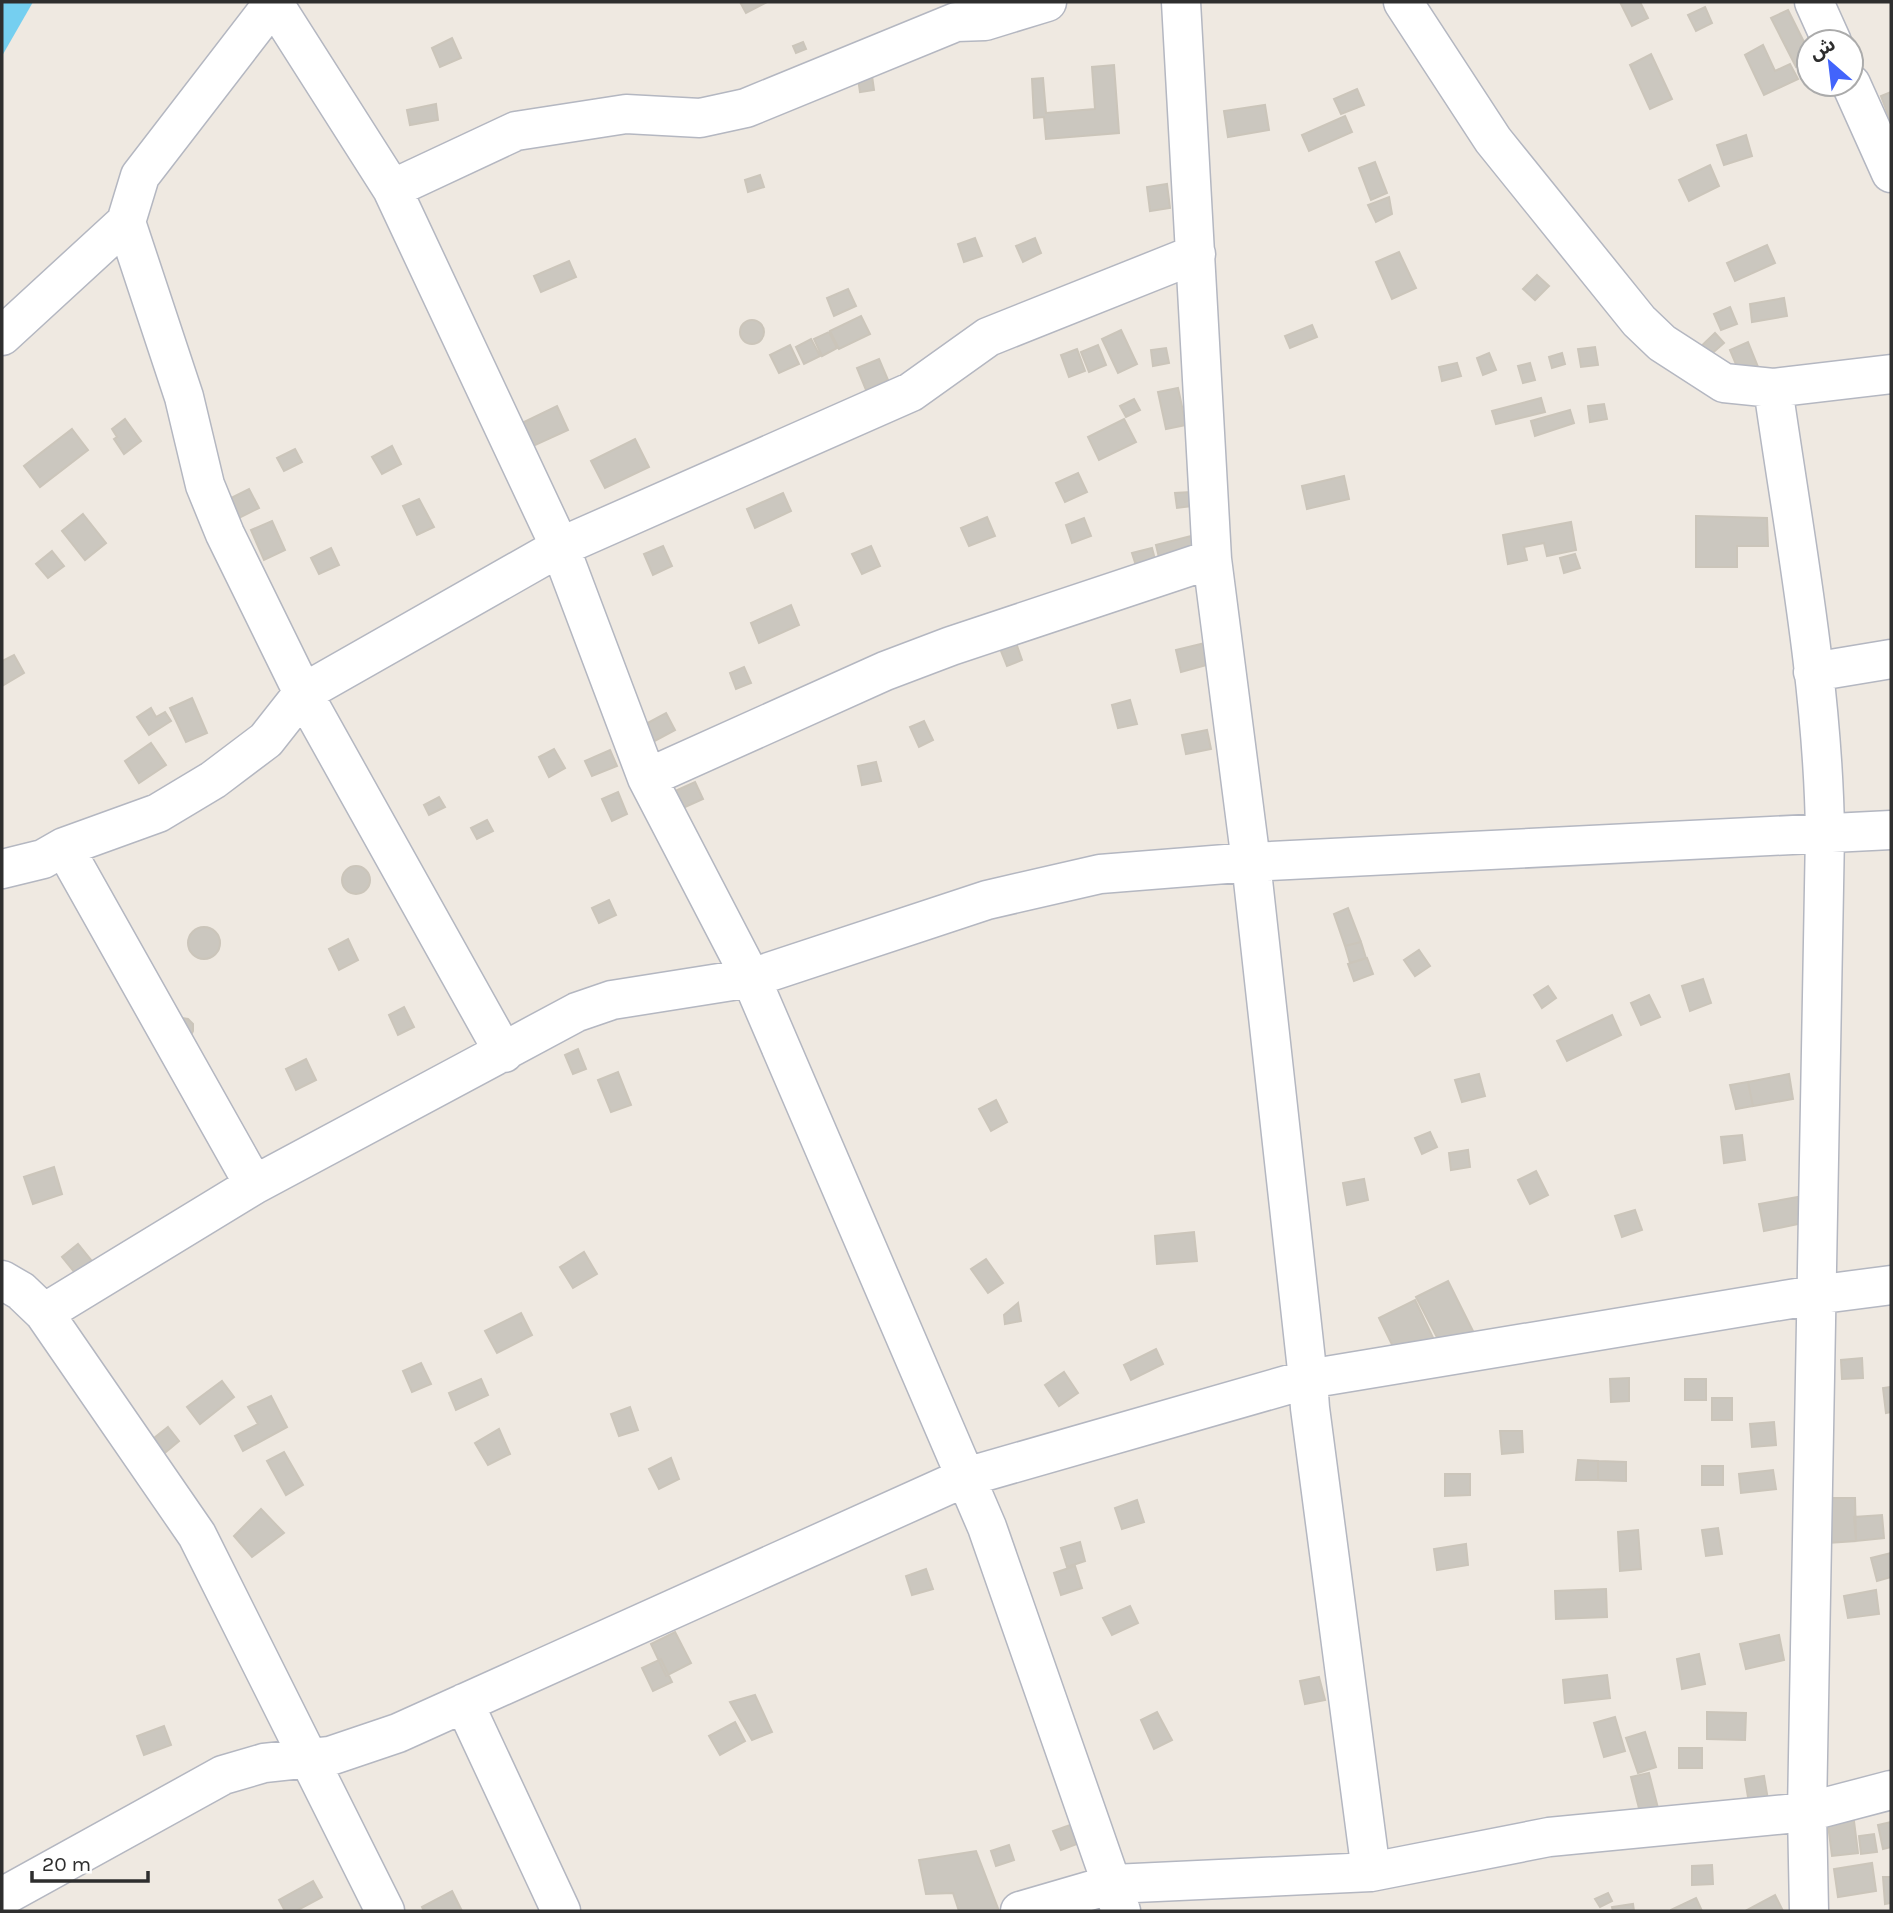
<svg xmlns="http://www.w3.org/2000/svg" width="1893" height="1913" font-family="Karla,'Noto Sans Arabic',sans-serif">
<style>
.water{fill:#75cff0}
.building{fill:#cbc7bf;stroke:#cbc5ba;stroke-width:2}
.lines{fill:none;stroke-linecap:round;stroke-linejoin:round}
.minor-casing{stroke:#b4b7c1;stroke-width:41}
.minor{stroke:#fff;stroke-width:38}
</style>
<rect width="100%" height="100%" fill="#efe9e1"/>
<path class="water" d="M2,2H33L2,56Z"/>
<path class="building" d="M740,2H767L746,13Z
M1620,2H1640L1648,18L1632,26Z
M1705,7L1712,23L1696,31L1688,15Z
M1788,10L1809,52V60L1796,67L1771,18Z
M452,38L461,58L440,67L432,48Z
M803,42L806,49L796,53L793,46Z
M1763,45L1775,71L1790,64L1798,79L1764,95L1745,55Z
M1651,54L1672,99L1650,109L1630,65Z
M1114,65L1119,133L1046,139L1044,117L1034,118L1032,79L1043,78L1046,113L1095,109L1092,67Z
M872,76L874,90L860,92L858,78Z
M1357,89L1364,105L1341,114L1334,99Z
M1891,92V123L1881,96Z
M436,104L438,120L410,125L407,110Z
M1265,105L1269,130L1228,137L1224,111Z
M1345,116L1352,132L1309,151L1302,135Z
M1746,135L1752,156L1724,165L1717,145Z
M1375,162L1387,193L1371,200L1359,168Z
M1710,165L1719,186L1689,201L1679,180Z
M760,175L764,187L748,192L745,180Z
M1167,184L1170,208L1150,211L1147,187Z
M1389,197L1392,214L1376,222L1368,205Z
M975,238L982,256L964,262L958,244Z
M1035,238L1041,253L1023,262L1016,246Z
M1767,245L1775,263L1735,281L1727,263Z
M1399,252L1416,288L1392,299L1376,262Z
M569,261L576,277L541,292L534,276Z
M1537,275L1549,286L1535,300L1523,289Z
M848,289L856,306L834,316L827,298Z
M1784,298L1787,316L1752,322L1750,304Z
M1730,307L1737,324L1721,330L1714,314Z
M861,316L870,334L839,349L830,331Z
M740 332a12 12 0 1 1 24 0a12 12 0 1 1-24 0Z
M1312,325L1317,337L1290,348L1285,336Z
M1121,330L1137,364L1118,373L1102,339Z
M829,332L837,348L822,356L814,339Z
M1715,333L1724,343L1701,363L1693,354Z
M811,339L820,356L804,364L796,347Z
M1748,342L1758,367L1740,374L1730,350Z
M790,345L799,364L779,373L770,355Z
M1098,345L1106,365L1089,372L1081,352Z
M1595,347L1598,365L1581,367L1578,349Z
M1166,348L1169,363L1153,366L1151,350Z
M1077,349L1085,371L1069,377L1061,355Z
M1489,353L1496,370L1483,375L1477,358Z
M1562,353L1565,364L1552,368L1549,357Z
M879,359L888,380L866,390L857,368Z
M1457,363L1461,376L1442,381L1439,367Z
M1530,363L1535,380L1523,383L1518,366Z
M1178,388L1186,425L1166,429L1158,392Z
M1541,398L1545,412L1496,424L1492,411Z
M1134,399L1140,410L1126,417L1120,406Z
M1604,404L1607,419L1590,422L1588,406Z
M557,406L568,430L533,446L522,423Z
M1570,410L1574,423L1535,436L1531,421Z
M125,419L141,441L124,454L114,439L117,437L112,429Z
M1124,419L1136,442L1099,460L1088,437Z
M72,429L88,450L40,487L24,466Z
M635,439L649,467L605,488L591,461Z
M392,446L401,464L382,474L372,457Z
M295,449L302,462L284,471L277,458Z
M1078,473L1087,492L1065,502L1056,483Z
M1344,476L1349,499L1307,509L1302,486Z
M249,489L259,508L225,525L215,506Z
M1191,492L1193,506L1177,508L1175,493Z
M783,493L791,511L755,528L747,509Z
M419,499L434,527L417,535L403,506Z
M83,514L106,543L85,560L62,531Z
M1696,516L1767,518L1768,546H1737V567H1696Z
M987,517L995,536L969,546L961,528Z
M1084,518L1091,536L1072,543L1066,525Z
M272,521L285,550L264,560L251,530Z
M1571,522L1576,550L1547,556L1544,543L1524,547L1527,560L1508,564L1503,535Z
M1195,535L1200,556L1161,566L1156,545Z
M663,546L672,566L653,575L644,554Z
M871,546L880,566L862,574L852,554Z
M331,548L339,565L319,574L311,558Z
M1152,548L1157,567L1138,572L1132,553Z
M52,551L64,566L48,578L36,564Z
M1575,554L1580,568L1564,573L1560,558Z
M791,605L799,625L759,643L751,623Z
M1015,640L1022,660L1007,666L999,646Z
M1205,643L1210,664L1181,672L1176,650Z
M14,655L24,673L2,686V661Z
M744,667L751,683L736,689L730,673Z
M192,698L207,733L186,742L170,708Z
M1130,700L1137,724L1118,728L1112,705Z
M151,708L156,717L165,712L171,721L149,735L137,717Z
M666,713L675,730L653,742L644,725Z
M924,721L933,740L919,747L910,727Z
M1207,730L1211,749L1186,754L1182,735Z
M151,743L166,765L139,783L125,761Z
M554,749L565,768L549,777L539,757Z
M610,750L617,766L592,776L585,761Z
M876,762L881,781L862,785L858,766Z
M695,782L703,799L683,808L675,791Z
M618,792L627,814L612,821L602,799Z
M439,797L445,807L429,815L424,805Z
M487,820L493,831L477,839L471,828Z
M342 880a14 14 0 1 1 28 0a14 14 0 1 1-28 0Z
M609,900L616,915L599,923L592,908Z
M1348,908L1361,942L1345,946L1334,914Z
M188 943a16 16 0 1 1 32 0a16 16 0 1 1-32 0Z
M348,939L358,960L339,970L329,949Z
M1361,942L1366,958L1350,963L1345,946Z
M1419,950L1430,966L1415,976L1404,960Z
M1367,958L1373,974L1354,981L1348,964Z
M1703,979L1711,1003L1690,1011L1682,986Z
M1548,986L1556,998L1542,1008L1534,995Z
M1649,995L1660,1017L1641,1025L1631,1003Z
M404,1007L414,1027L398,1035L389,1015Z
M1612,1015L1621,1035L1567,1061L1557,1041Z
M182,1018L188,1019L193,1024V1031L190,1037Z
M578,1049L586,1069L573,1074L565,1055Z
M306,1059L316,1080L296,1090L286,1069Z
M618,1072L631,1105L611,1112L598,1080Z
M1479,1074L1485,1096L1462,1102L1455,1080Z
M1789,1074L1793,1099L1753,1106L1748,1082Z
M1748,1082L1753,1106L1736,1109L1730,1085Z
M996,1100L1007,1122L991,1131L979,1109Z
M1430,1132L1437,1147L1422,1154L1415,1138Z
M1742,1135L1745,1160L1724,1163L1721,1137Z
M1468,1150L1470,1167L1451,1170L1449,1153Z
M54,1167L62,1194L33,1204L24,1177Z
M1536,1171L1548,1195L1530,1204L1518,1180Z
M1364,1179L1368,1200L1347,1205L1343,1183Z
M1798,1197L1803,1223L1764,1231L1759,1204Z
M1635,1210L1642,1230L1622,1237L1615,1216Z
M1194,1232L1197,1261L1157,1264L1155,1236Z
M78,1244L96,1266L80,1279L62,1257Z
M584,1252L597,1274L573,1288L560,1267Z
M986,1259L1003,1283L988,1293L971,1269Z
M1448,1281L1473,1331L1442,1347L1416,1297Z
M1415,1300L1436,1344L1400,1361L1379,1318Z
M1018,1303L1021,1321L1005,1324L1004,1315Z
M521,1313L532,1335L497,1353L485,1331Z
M1156,1349L1163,1364L1131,1380L1124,1365Z
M1862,1358L1863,1378L1842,1379L1841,1360Z
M421,1363L431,1384L412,1392L403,1371Z
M1064,1372L1078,1393L1059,1406L1045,1385Z
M1629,1378V1401L1611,1402L1610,1379Z
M481,1379L488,1395L456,1410L449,1393Z
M1685,1379H1706V1400H1685Z
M222,1381L234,1397L200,1424L187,1407Z
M1891,1387V1412L1886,1413L1883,1388Z
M271,1396L287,1427L243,1451L235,1436L258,1424L248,1407Z
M1712,1398H1732V1420H1712Z
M630,1407L638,1430L619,1436L611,1414Z
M1774,1422L1776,1445L1752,1447L1750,1424Z
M168,1427L179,1441L155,1461L144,1446Z
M499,1429L510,1454L488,1465L475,1443Z
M1500,1431H1522L1523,1452L1502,1454Z
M284,1452L303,1485L286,1495L267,1461Z
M671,1458L679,1479L659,1489L649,1469Z
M1578,1460L1598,1461V1480H1576Z
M1598,1461L1626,1462V1481L1598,1480Z
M1702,1466H1723V1485H1702Z
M1773,1470L1776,1489L1741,1493L1739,1474Z
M1445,1474H1470V1495L1445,1496Z
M1827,1498H1855L1856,1541L1828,1543Z
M1137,1500L1144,1522L1122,1529L1115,1508Z
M261,1509L284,1533L252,1557L234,1536Z
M1882,1515L1884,1538L1856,1541L1854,1517Z
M1718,1528L1722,1554L1706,1556L1702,1530Z
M1638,1530L1641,1569L1620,1571L1618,1532Z
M1080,1542L1085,1561L1067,1567L1061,1548Z
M1466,1544L1468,1565L1437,1570L1434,1549Z
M1891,1553V1577L1877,1581L1871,1558Z
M1075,1566L1082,1588L1061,1595L1054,1573Z
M926,1569L933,1589L912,1595L906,1576Z
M1606,1589L1607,1617L1556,1619L1555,1591Z
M1876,1590L1879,1614L1848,1618L1844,1596Z
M1130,1606L1138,1623L1112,1635L1103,1618Z
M675,1632L691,1663L666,1676L651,1644Z
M1779,1635L1784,1660L1746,1669L1740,1644Z
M1699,1654L1705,1684L1682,1689L1677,1659Z
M661,1659L672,1682L653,1691L642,1668Z
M1607,1675L1610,1698L1565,1703L1563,1680Z
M1319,1677L1325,1700L1305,1704L1300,1681Z
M755,1695L772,1732L752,1740L730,1702Z
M1157,1712L1172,1740L1154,1749L1141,1720Z
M1707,1712L1746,1713L1745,1740L1707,1739Z
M1615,1717L1625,1751L1604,1757L1594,1723Z
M735,1722L745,1741L720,1755L709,1736Z
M164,1726L171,1745L144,1755L137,1736Z
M1645,1732L1656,1767L1638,1773L1626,1738Z
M1679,1748H1702V1768H1679Z
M1649,1773L1659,1812L1641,1816L1631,1777Z
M1764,1776L1768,1800L1749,1803L1745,1779Z
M1852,1805L1858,1853L1832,1856L1826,1809Z
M1891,1822V1847L1883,1849L1878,1825Z
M1070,1825L1077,1844L1061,1850L1053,1831Z
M1874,1834L1877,1852L1861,1854L1859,1836Z
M1009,1845L1014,1860L996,1866L991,1851Z
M976,1851L999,1911H959L953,1893L926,1894L919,1860Z
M1872,1863L1876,1891L1838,1897L1834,1869Z
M1712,1865L1713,1884L1692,1885V1866Z
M1883,1877H1891V1903L1885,1904Z
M313,1881L322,1897L296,1911H285L279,1900Z
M452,1891L462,1911H424L422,1907Z
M1608,1893L1612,1901L1600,1907L1595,1899Z
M1775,1895L1783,1911H1748L1747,1910Z
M1696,1898L1702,1911H1671V1910Z
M1633,1904L1634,1911H1613L1612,1907Z"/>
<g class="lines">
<g class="minor-casing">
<path id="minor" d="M273,2L392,189L560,547L647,778L751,978L987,1527L1121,1911
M1181,2L1212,559L1251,862L1308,1379L1310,1408L1371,1872
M1403,2L1493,140L1639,321L1662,343L1724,383L1773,388L1891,374
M1814,2L1832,42
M1851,84L1891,173
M392,189L516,131L626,114L700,118L746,108L956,22L985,21L1047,2
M126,222L184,397L205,485L225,534L303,693L504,1053
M2,336L126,222L140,176L274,2
M1773,388C1794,535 1823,684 1825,833L1807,1812L1809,1911
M1813,672L1891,659
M647,778L885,671L951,646L1212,559
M64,847L254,1185
M2,869L43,859L64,847L158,813L213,780L266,740L303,693L560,547L911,392L988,337L1196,254
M2,1280L21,1291L44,1313L197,1535L385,1911
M44,1313L254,1185L577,1012L612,1000L751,978L987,900L1100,874L1251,862L1891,830
M464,1703L561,1911
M2,1897L223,1775L264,1763L330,1756L398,1733L966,1477L1308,1379L1815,1295L1891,1285
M1020,1911L1113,1884L1371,1872L1549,1837L1807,1812L1891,1790"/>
</g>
<use href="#minor" class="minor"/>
</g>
<rect width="1893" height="1913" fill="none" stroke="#2e2e2e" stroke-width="7"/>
<g transform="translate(1830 63) rotate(332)"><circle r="33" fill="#ffffff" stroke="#ababab" stroke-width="2"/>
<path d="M0-5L12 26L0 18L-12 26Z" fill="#4264fb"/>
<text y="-10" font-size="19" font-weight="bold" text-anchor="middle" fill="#2e2e2e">ش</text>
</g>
<path d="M32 1871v10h116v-10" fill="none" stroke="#2e2e2e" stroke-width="3.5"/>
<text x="42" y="1871" font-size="21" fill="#2e2e2e" stroke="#ffffff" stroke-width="5" paint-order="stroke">20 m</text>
</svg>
